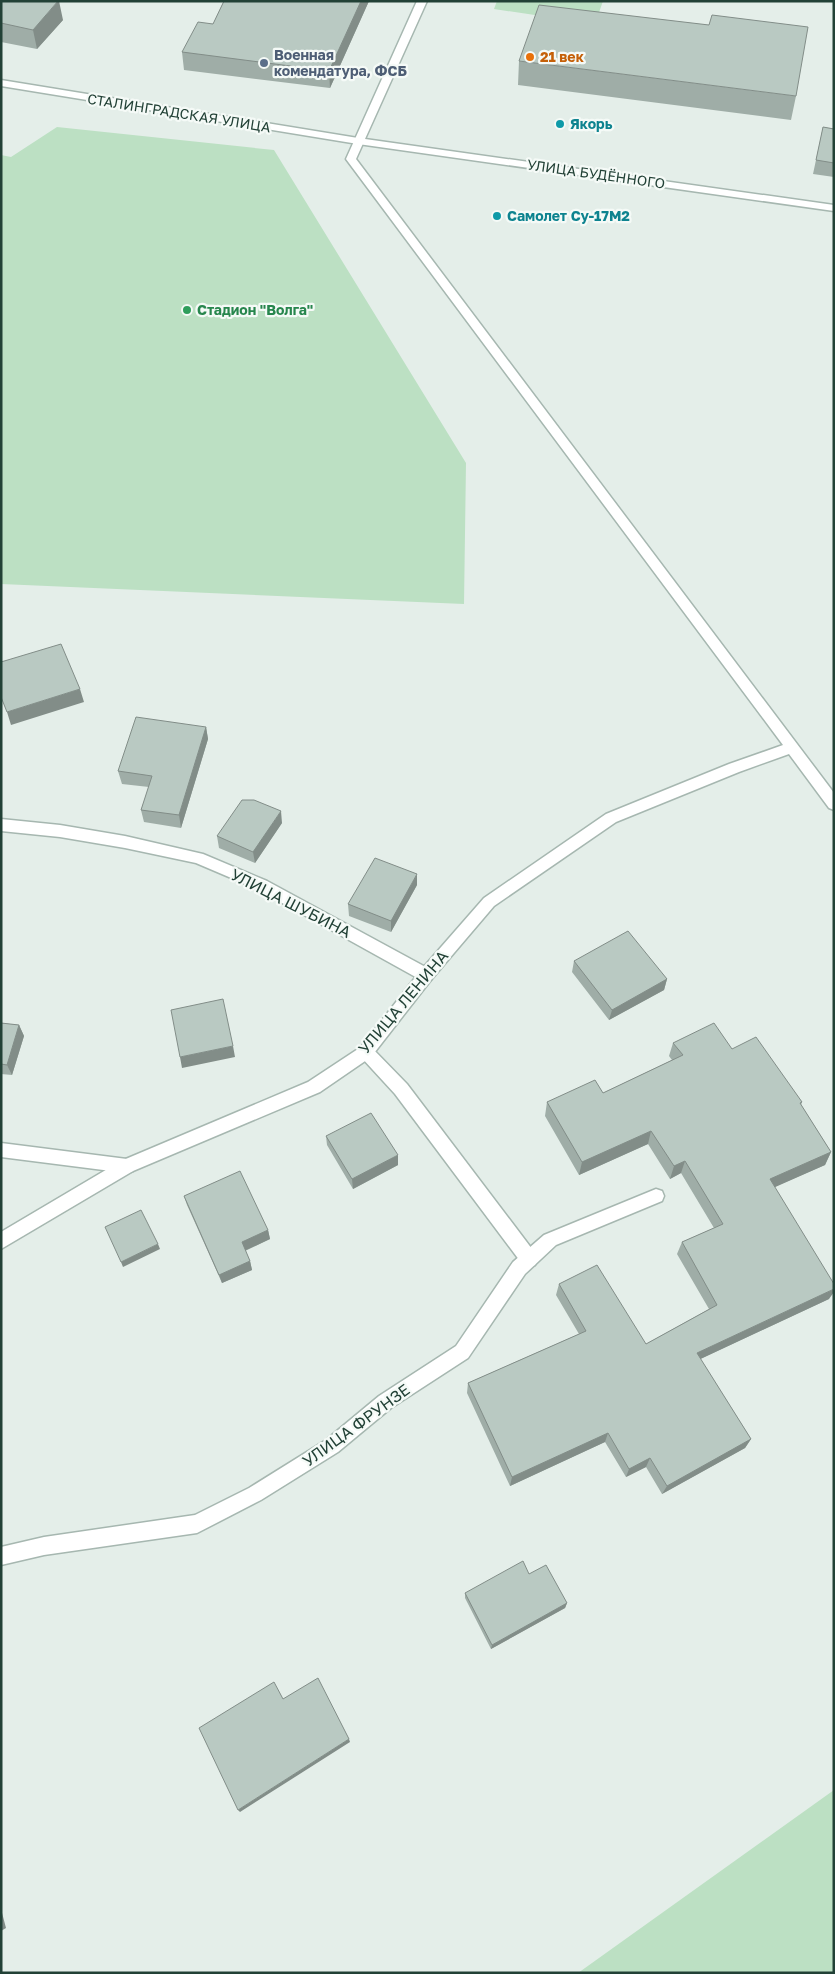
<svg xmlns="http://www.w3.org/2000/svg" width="835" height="1974" font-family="'Golos Text',sans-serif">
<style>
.green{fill:#bce0c3}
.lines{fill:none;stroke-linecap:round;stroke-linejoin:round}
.service-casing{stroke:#a6b7b0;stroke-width:3}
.minor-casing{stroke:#a6b7b0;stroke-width:3}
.tertiary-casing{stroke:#a6b7b0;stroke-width:3}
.service{fill:#fff;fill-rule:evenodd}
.minor{fill:#fff;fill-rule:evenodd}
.tertiary{fill:#fff;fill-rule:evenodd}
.wall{fill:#9fada7}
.shaded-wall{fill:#828d88}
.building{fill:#b9c9c2;stroke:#828d88}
.food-dot{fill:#e8710a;stroke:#f5faf7;stroke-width:2}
.service-dot{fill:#5c6f8a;stroke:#f5faf7;stroke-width:2}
.culture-dot{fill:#0f9aa8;stroke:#f5faf7;stroke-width:2}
.leisure-dot{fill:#2e9e5b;stroke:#f5faf7;stroke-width:2}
.labels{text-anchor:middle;stroke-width:4.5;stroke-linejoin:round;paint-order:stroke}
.far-service-label{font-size:14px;font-weight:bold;fill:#4e5e75;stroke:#f5faf7;text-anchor:start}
.far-food-label{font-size:14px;font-weight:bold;fill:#c56008;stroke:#f5faf7;text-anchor:start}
.far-street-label{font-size:14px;fill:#224136;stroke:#f5faf7}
.far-culture-label{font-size:14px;font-weight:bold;fill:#0d838f;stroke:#f5faf7;text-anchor:start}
.far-leisure-label{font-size:14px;font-weight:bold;fill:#27864d;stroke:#f5faf7;text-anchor:start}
.street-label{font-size:16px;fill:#224136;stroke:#f5faf7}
</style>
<rect width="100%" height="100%" fill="#e4eee9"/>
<path class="green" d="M497,1H603L595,24L494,9Z
M57,127L274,150L466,463L464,604L1,584V155L11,157Z
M834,1790V1973H578Z"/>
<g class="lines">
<g class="service-casing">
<path id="service" d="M366,1045L371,1047L407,1084L535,1253L537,1259L535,1265L529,1267L523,1265L395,1094L361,1057L358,1052L361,1047Z"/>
</g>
<g class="minor-casing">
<path id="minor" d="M1,80L358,138L834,205V211L358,144L1,86Z
M1,819L60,825L125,836L203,854L267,881L431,970L433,975L431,980L426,981L421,980L257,889L196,863L125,848L60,837L1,831Z
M1,1143L127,1159L133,1161L135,1166L133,1171L127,1173L1,1157Z
M656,1189L662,1191L664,1196L662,1201L556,1245L525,1274L468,1358L391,1408L338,1452L261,1500L197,1533L44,1555L1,1565V1547L44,1537L195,1515L249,1488L326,1440L379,1396L456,1346L513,1262L544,1235Z"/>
</g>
<g class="tertiary-casing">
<path id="tertiary" d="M417,1H427L356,159L834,793V810L829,808L789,754L739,772L616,822L494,906L431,980L371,1057L320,1092L133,1171L1,1249V1232L121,1161L308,1082L361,1047L421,970L484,898L606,814L729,764L783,745L346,159Z"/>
</g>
<use href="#service" class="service"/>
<use href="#minor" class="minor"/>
<use href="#tertiary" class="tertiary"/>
</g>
<path class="wall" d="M1,1L63,20L37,49L1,42Z
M224,1H369L330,88L184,70L182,52L213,24Z
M519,61L796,96L791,120L518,85Z
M823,127L834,129V177L813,174Z
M206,727L208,739L181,828L144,822L141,810L149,787L122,784L118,771Z
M282,823L255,863L219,848L217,836Z
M417,885L391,932L349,916L348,904Z
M574,961L667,979L664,990L609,1020L572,972Z
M1,1023L19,1025L24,1036L12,1075L1,1074Z
M673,1043L732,1049L802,1102L801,1105L831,1152L825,1165L774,1187L829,1299L700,1359L751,1439L745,1448L662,1494L646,1467L626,1477L605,1442L510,1486L467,1393L468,1383L579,1334L556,1295L559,1284L646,1344L709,1309L677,1254L682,1242L714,1228L681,1173L670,1179L648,1144L579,1175L545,1116L547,1102L603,1093L672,1060L669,1056Z
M326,1136L398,1165L353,1189L327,1145Z
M184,1196L268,1230L270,1239L245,1251L250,1261L252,1270L222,1283L187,1205Z
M465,1593L567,1603L565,1608L491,1649L465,1598Z"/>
<path class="shaded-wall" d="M58,1H59L63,20L37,49L33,30Z
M361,1H369L330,88L329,71Z
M80,689L84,702L11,725L7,712Z
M206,727L208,739L181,828L179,815Z
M281,811L282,823L255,863L253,852Z
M417,874V885L391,932V921Z
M667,979L664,990L609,1020L612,1010Z
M19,1025L24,1036L12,1075L7,1065Z
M233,1046L235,1057L182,1068L180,1057Z
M651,1131L648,1144L579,1175L582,1162Z
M831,1152L825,1165L764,1192L770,1179Z
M398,1155V1165L353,1189L352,1179Z
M685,1161L681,1173L670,1179L674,1166Z
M268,1230L270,1239L244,1251L242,1242Z
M158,1244L160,1249L123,1267L121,1262Z
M250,1261L252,1270L222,1283L219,1275Z
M834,1289V1292L829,1299L692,1363L697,1353Z
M608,1433L605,1442L510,1486L512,1477Z
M751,1439L745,1448L662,1494L667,1486Z
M650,1458L646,1467L626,1477L629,1469Z
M567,1603L565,1608L491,1649L492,1645Z
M349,1739L350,1742L240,1812L238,1810Z
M1,1909L6,1928L1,1931Z"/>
<path class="building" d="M1,1H58L33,30L1,23Z
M224,1H361L329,71L182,52L198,22L213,24Z
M539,5L709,25L712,15L808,27L796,96L519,61Z
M823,127L834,129V163L816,160Z
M61,644L80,689L7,712L1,697V662Z
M136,717L206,727L179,815L141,810L152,776L118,771Z
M242,800H254L281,811L253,852L217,836Z
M375,858L417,874L391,921L348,904Z
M628,931L667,979L612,1010L574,961Z
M223,999L233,1046L180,1057L171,1010Z
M1,1023L19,1025L7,1065L1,1064Z
M714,1023L732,1049L756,1037L802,1102L800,1103L831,1152L770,1179L834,1284V1289L697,1353L751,1439L667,1486L650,1458L629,1469L608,1433L512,1477L468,1383L586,1331L559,1284L597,1265L646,1344L717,1305L682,1242L723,1224L685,1161L674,1166L651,1131L582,1162L547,1102L595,1080L603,1093L683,1055L673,1043Z
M371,1113L398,1155L352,1179L326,1136Z
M240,1171L268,1230L242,1242L250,1261L219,1275L184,1196Z
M141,1210L158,1244L121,1262L105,1227Z
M523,1561L529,1574L546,1565L567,1603L492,1645L465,1593Z
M318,1678L349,1739L238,1810L199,1728L274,1682L283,1699Z"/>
<circle class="food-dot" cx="530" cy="57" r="5"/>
<circle class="service-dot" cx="264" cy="63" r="5"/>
<g class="culture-dot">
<circle cx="560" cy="124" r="5"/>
<circle cx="497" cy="216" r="5"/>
</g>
<circle class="leisure-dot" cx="187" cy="310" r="5"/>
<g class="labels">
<g class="far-service-label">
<text x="274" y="60">Военная<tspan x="274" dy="16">комендатура, ФСБ</tspan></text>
</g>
<g class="far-food-label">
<text x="540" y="62">21 век</text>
</g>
<g class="far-street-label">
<text transform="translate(179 113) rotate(9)" y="5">СТАЛИНГРАДСКАЯ УЛИЦА</text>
<text transform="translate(596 174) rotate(8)" y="5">УЛИЦА БУДЁННОГО</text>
</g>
<g class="far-culture-label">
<text x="570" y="129">Якорь</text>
<text x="507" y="221">Самолет Су-17М2</text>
</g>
<g class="far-leisure-label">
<text x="197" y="315">Стадион "Волга"</text>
</g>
<g class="street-label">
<text transform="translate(291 903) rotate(27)" y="6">УЛИЦА ШУБИНА</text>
<text transform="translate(403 1002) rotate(-50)" y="6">УЛИЦА ЛЕНИНА</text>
<text transform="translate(356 1425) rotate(-36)" y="6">УЛИЦА ФРУНЗЕ</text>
</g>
</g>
<rect width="835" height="1974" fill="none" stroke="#224136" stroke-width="5"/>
</svg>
